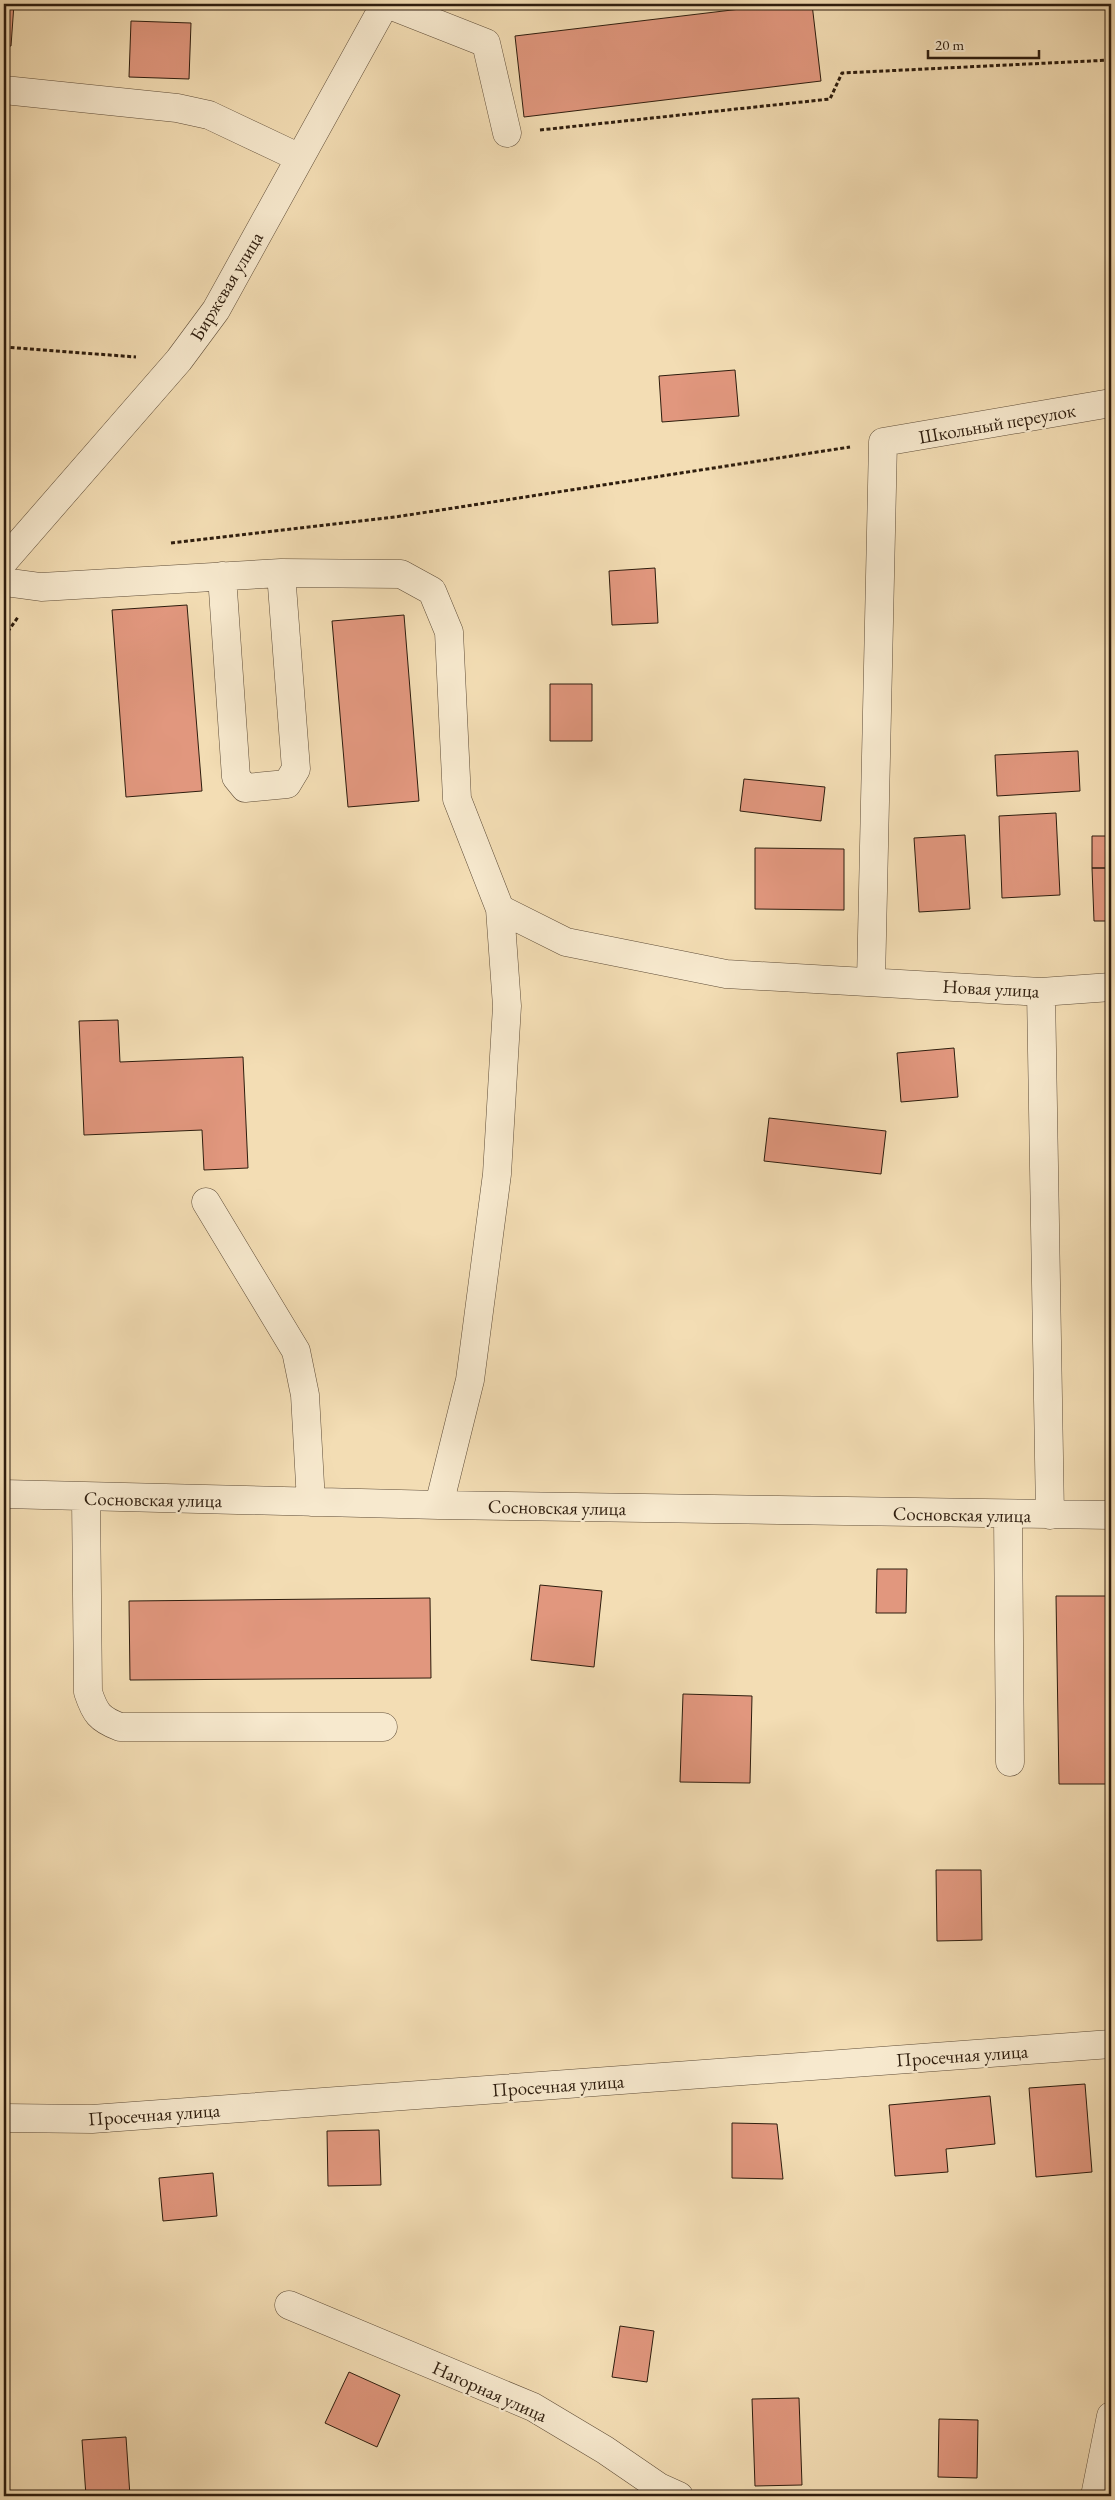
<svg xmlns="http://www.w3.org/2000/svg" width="1115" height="2500" font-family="'EB Garamond',serif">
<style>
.building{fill:#e1977e;stroke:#2e1d0e}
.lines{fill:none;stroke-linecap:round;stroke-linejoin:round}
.minor-casing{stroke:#5f4d38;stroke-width:29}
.path{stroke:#2e1d0e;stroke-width:3;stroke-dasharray:4 2.5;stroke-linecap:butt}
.minor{stroke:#f7e9ce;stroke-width:28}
.labels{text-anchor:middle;stroke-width:4.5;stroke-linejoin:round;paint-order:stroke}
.street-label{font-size:19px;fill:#2e1d0e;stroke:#f7e9ce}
</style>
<rect width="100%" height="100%" fill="#f3ddb4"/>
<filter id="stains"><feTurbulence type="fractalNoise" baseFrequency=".004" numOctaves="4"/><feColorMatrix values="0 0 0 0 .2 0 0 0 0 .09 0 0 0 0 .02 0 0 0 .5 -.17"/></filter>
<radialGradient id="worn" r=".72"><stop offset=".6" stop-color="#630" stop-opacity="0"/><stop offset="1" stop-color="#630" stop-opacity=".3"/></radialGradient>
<path class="building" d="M4,4H14L11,46H4Z
M782,4H812L821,81L524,117L515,36Z
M131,21L191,23L189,79L129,77Z
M735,370L739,416L662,422L659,376Z
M655,568L658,623L612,625L609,571Z
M187,605L202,791L126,797L112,610Z
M404,615L419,801L348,807L332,621Z
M550,684H592V741H550Z
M1078,751L1080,791L997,796L995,755Z
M744,779L825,787L821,821L740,811Z
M1056,813L1060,895L1002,898L999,816Z
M965,835L970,909L919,912L914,838Z
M1092,836H1111V868H1092Z
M755,848L844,849V910L755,909Z
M1092,868H1111V921H1094Z
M118,1020L120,1062L243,1057L248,1168L204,1170L202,1130L84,1135L79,1021Z
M954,1048L958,1097L901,1102L897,1053Z
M769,1118L886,1131L881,1174L764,1161Z
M877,1569H907L906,1613H876Z
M540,1585L602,1591L594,1667L531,1660Z
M1056,1596H1111V1784H1059Z
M430,1598L431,1678L130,1680L129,1601Z
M683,1694L752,1696L750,1783L680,1782Z
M936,1870H981L982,1940L937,1941Z
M1085,2084L1092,2172L1036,2177L1029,2088Z
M990,2096L995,2144L946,2149L948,2172L895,2176L889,2105Z
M732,2123L777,2124L783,2179L732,2178Z
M379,2130L381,2185L328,2186L327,2131Z
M213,2173L217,2216L163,2221L159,2178Z
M620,2326L654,2331L647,2382L612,2377Z
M349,2372L400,2395L377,2447L325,2423Z
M799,2398L802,2485L755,2486L752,2399Z
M939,2419L978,2420L977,2478L938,2477Z
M126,2437L130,2496H86L82,2440Z"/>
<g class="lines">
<g class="minor-casing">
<path id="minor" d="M387,4L486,43L507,133
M4,90L177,108L209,115L300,158
M4,561L179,360L216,310L385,4
M281,573L401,574L432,591L449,632L457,799L500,909L566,942L726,974L1041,992L1111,987
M4,582L41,587L281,573L296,769L287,784L245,788L236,777L222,576
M871,981L883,442L1111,403
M1041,992L1050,1515
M206,1202L296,1351L305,1395L311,1502
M4,1494L439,1505L1111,1515
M86,1498L88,1692C95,1713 99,1719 120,1727H383
M439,1505L470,1380L497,1174L507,1006L500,909
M1008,1515L1010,1762
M4,2118L92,2119L1111,2044
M289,2305L533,2407L605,2450L659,2487L679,2496
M1095,2496L1111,2416"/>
</g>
<path class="path" d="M540,130L830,99L842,73L1111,60
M4,347L136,357
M171,543L395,517L850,447
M4,637L18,617"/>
<use href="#minor" class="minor"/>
</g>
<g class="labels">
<g class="street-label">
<text transform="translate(226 286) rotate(-59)" y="7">Биржевая улица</text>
<text transform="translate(997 423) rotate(-10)" y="7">Школьный переулок</text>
<text transform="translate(991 988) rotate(3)" y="7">Новая улица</text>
<text transform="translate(153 1499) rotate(1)" y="7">Сосновская улица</text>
<text transform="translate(557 1507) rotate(1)" y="7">Сосновская улица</text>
<text transform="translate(962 1514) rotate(1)" y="7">Сосновская улица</text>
<text transform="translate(962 2055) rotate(-4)" y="7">Просечная улица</text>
<text transform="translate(558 2085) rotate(-4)" y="7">Просечная улица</text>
<text transform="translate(154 2114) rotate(-4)" y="7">Просечная улица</text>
<text transform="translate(490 2391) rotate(24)" y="7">Нагорная улица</text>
</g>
</g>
<rect width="1115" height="2500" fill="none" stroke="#f3ddb4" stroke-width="20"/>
<rect x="5" y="5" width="1105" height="2490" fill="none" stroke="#2e1d0e" stroke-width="2.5"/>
<rect x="10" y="10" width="1095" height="2480" fill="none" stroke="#2e1d0e"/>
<path d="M928 50v8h111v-8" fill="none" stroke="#2e1d0e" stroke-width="2.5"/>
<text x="935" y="50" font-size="15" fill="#2e1d0e" stroke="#f7e9ce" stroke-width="4" paint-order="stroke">20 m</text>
<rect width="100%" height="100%" filter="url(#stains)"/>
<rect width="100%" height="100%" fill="url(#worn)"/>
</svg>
